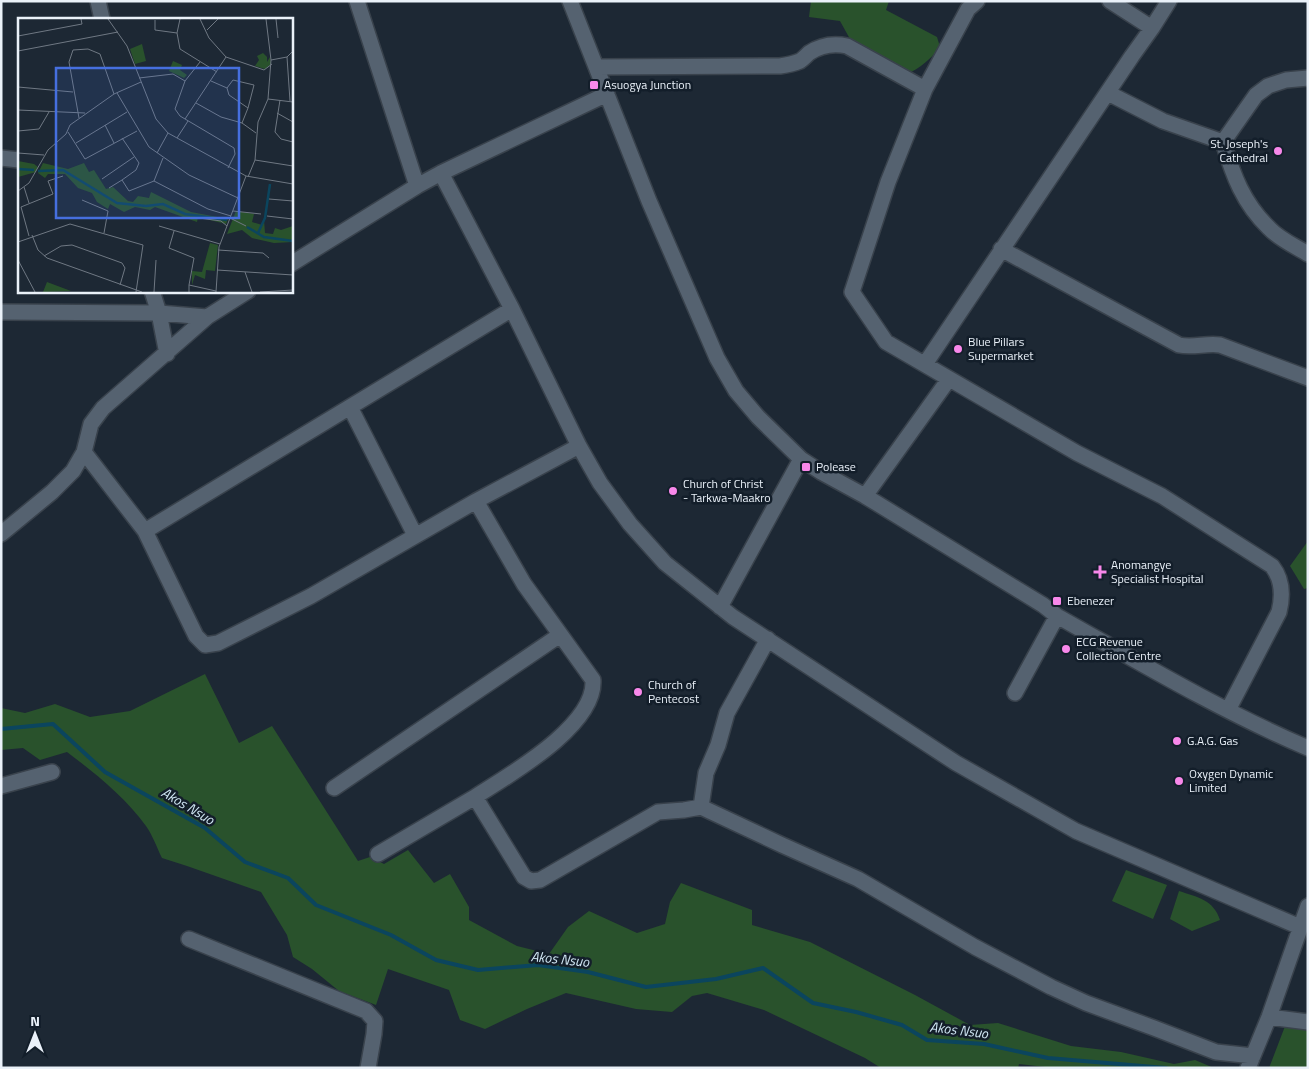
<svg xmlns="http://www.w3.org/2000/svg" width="1309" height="1069" font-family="'Titillium Web',sans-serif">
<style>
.green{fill:#29522c}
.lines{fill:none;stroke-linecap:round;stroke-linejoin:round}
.stream{stroke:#0b455e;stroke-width:4}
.minor-casing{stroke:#39424c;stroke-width:18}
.minor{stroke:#556270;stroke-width:15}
.poi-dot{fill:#f888ea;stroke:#131e2a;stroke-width:2}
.labels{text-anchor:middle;stroke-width:5;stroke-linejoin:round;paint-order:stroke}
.poi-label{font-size:12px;fill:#eaf1f9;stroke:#131e2a;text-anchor:start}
.water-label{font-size:14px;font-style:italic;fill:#d1e7f4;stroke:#131e2a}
.inset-river{fill:none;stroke:#0b455e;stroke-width:2.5}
.inset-road{fill:none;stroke:#6f7883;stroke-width:1}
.view{fill:#466fdf;fill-opacity:0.15;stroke:#466fdf;stroke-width:2.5}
.inset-edge{fill:none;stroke:#eaf1f9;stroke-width:2.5}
</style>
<rect width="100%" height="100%" fill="#1d2834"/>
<path class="green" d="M811,1H889L886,10L937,37L940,47C932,58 919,69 907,74L872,54L850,39L840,21L809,17Z
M1308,541V588L1304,589L1290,566Z
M205,674L239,743L272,726L358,861L370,857L384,864L408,850L434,883L450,874L469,907V920L517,946L549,954L568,927L589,911L637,933L665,924L670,902L681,883L752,910V925L810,942L915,995L970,1025L998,1023L1071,1046L1121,1052L1174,1064L1195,1060L1214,1068H1054L1019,1064L1018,1068H881L865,1058L764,1010L707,993L692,996L672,1012L636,1009L566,993L527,1009L485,1029L460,1020L449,990L388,969L376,1005L339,991L312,969L293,957L287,935L261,892L187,866L162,858C157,848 153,836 146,826C126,798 95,773 67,752L40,760L23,748L1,750V708L25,713L55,704L90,717L130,711Z
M1126,870L1167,885L1153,919L1112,901Z
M1179,891C1197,897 1214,900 1220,920L1192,931L1170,919Z
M1287,1021L1308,1024V1068H1269Z"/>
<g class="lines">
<path class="stream" d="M1,729L53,724L105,772L205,828L245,862L288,878L316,905L391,935L436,960L478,970L538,965L588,972L646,987L716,979L763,968L813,1003L856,1012L902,1025L927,1040L984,1044L1048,1058L1166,1068"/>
<g class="minor-casing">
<path id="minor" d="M98,1L102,19
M357,1L417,186
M570,1L649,201L717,358L736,391L758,417L801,459L821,472L865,496L1043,605L1057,616C1139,662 1221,711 1308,748
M977,1L968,9L925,89L888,182L852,292L886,342L1077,453L1162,496L1272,566C1283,580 1283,596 1279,612L1228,710
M1110,1L1152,28
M596,67L780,66C787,65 793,64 800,61C803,59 806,56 809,53C821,45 833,43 847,46L925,89
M1308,78L1286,80L1268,86L1256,95L1223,142C1233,175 1243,203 1269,228C1279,239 1295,246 1308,254
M1108,93L1163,121L1223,142
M1,158L19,160
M441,173L512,309L579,446L600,483L630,524L665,563L733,617L956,763L1076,831L1300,927
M1001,249L1179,345C1193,348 1206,343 1220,345L1308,378
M291,264L417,186L441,173L607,94
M152,291L159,313L167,354
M1,312L159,313L207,317
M925,364L1132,56L1152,28L1169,1
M350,407L415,535
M84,452L145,531L196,636L205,645L218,643L311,596L476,501L579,446
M865,496L949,379
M476,501L524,584L593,680C596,726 509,775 475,797L524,877L531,881L540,880L658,812L684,810L701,807L782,845L858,879L975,947L1051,987L1086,1003L1154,1028L1216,1052L1253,1056
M145,531L512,309
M1,534L52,492L73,471L84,452L91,424L103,408L207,317L248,291
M720,607L801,459
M1015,693L1057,616
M1,786L52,772
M334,788L560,635
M701,807L706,773L718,745L727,713L768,639
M378,854L475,797
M189,939L366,1011L375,1021L374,1034L368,1068
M1269,1017L1308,1022
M1248,1068L1269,1017L1308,906"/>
</g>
<use href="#minor" class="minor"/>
</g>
<g class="poi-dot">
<rect x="589" y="80" width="10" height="10" rx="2.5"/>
<circle cx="1278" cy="151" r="5"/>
<circle cx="958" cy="349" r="5"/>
<rect x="801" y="462" width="10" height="10" rx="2.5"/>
<circle cx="673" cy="491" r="5"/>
<path d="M1097.5 564.5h5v5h5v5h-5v5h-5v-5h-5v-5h5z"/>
<rect x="1052" y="596" width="10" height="10" rx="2.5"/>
<circle cx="1066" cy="649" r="5"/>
<circle cx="638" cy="692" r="5"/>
<circle cx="1177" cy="741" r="5"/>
<circle cx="1179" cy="781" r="5"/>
</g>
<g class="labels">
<g class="poi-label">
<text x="604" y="89">Asuogya Junction</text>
<text x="1268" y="148" text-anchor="end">St. Joseph's<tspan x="1268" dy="14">Cathedral</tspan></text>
<text x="968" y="346">Blue Pillars<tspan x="968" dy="14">Supermarket</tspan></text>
<text x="816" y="471">Polease</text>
<text x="683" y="488">Church of Christ<tspan x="683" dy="14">- Tarkwa-Maakro</tspan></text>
<text x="1111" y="569">Anomangye<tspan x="1111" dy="14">Specialist Hospital</tspan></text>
<text x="1067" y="605">Ebenezer</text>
<text x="1076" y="646">ECG Revenue<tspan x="1076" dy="14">Collection Centre</tspan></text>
<text x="648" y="689">Church of<tspan x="648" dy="14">Pentecost</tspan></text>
<text x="1187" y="745">G.A.G. Gas</text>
<text x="1189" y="778">Oxygen Dynamic<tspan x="1189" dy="14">Limited</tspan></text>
</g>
<g class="water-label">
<text transform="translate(188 806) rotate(31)" y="5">Akos Nsuo</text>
<text transform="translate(560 959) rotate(6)" y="5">Akos Nsuo</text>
<text transform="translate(959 1030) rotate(7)" y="5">Akos Nsuo</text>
</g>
</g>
<g transform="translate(18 18)">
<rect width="275" height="275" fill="#1d2834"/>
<path d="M124,26L128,43L117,46L112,31ZM245,35L249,39V44L252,39L253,46L247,51L237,48L241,42L239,38ZM155,43L164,47L162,52L169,57L166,60L151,53ZM0,143L16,146L20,149L18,154L0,159ZM25,145L50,151L66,145L71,154L76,152L88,171L95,169L110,183L115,184L120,178L131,180L133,174L173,194L210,201L208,206L180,199L179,204L137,189L132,192L117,189L106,194L92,186L90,191L79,184L74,175L60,170L47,156H30L27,160L20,155ZM218,193L236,196L234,204L244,207L246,202L247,215L255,216L257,210L263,212L275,208V224L256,225L234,220L224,212L209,216ZM192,225L200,227L197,253L188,252L187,261L177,257L174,267V253L184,254ZM29,264L53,273L25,274Z" fill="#29522c"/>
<path class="inset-river" d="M0,151L16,152M20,153L45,152L99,185L128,188L145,186L167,196L209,202M229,209L246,219L275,223M240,215L247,200L252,166"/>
<path class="inset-road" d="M90,1L109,28L138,101L150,115L228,158L275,166M162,1L159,15L162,31L199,54M182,1L191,20L208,39L246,52L254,46M248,1L253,42M258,1L260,20M137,2V12L159,15M189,12L200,1M0,18L64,6L63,1M0,33L100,14M269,39L272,83M182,44L167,63L157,91L162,98L216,130L217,136L210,150M121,60L155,56L167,63M193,63L209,70M0,69L55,74M99,75L131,129L171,157L220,180M250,81L275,84M262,82L257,114L263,121L275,124M178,85L203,99L224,105M230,90L211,77L209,70L215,62L236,67L230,90L224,105L238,115M0,92L67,95M259,95L275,104M61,100L51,44L55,32L70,31L82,36L96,76M167,101L208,39M87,107L96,125M0,113L21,111L31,94M50,114L67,141L119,113M104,120L121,145L118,152L104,162L111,173L136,163L190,191L213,198M159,120L170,103M58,125L109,94M0,135L26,137M139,135L150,115M237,142L275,148M230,159L237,142L240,104L250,81L253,42L269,39L275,33M84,161L116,139M136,163L145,140M6,169L11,185M91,170L104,162M0,173L11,165L30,132L48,116L52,107L96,76L123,64M251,181L275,183M64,182L90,193L86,215M215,193L243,196M249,198L275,201M181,200L203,203L209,208M212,200L228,208M141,208L202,226M156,213L151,230L176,240L171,267M14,217L20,232L29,240L124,274M11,218L3,189L35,176L30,163L45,158M0,224L52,206L125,227L118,274M200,232L245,235L251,240M26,238L43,228L54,227L104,245L107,250L102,267M0,242L17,274M199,252L275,257M227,254L234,274M136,274L138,242M171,274V267L198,273M198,274L201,229L228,158M242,274L275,272M275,274V257"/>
<path class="view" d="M38,50H221V200H38Z"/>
<rect width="275" height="275" class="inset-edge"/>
</g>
<rect width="1309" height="1069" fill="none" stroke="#eaf1f9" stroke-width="5"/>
<g transform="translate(35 1034)" stroke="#131e2a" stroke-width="4" paint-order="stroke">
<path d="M0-4L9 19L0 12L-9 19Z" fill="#eaf1f9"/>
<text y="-8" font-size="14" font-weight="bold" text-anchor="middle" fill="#eaf1f9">N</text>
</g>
</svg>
